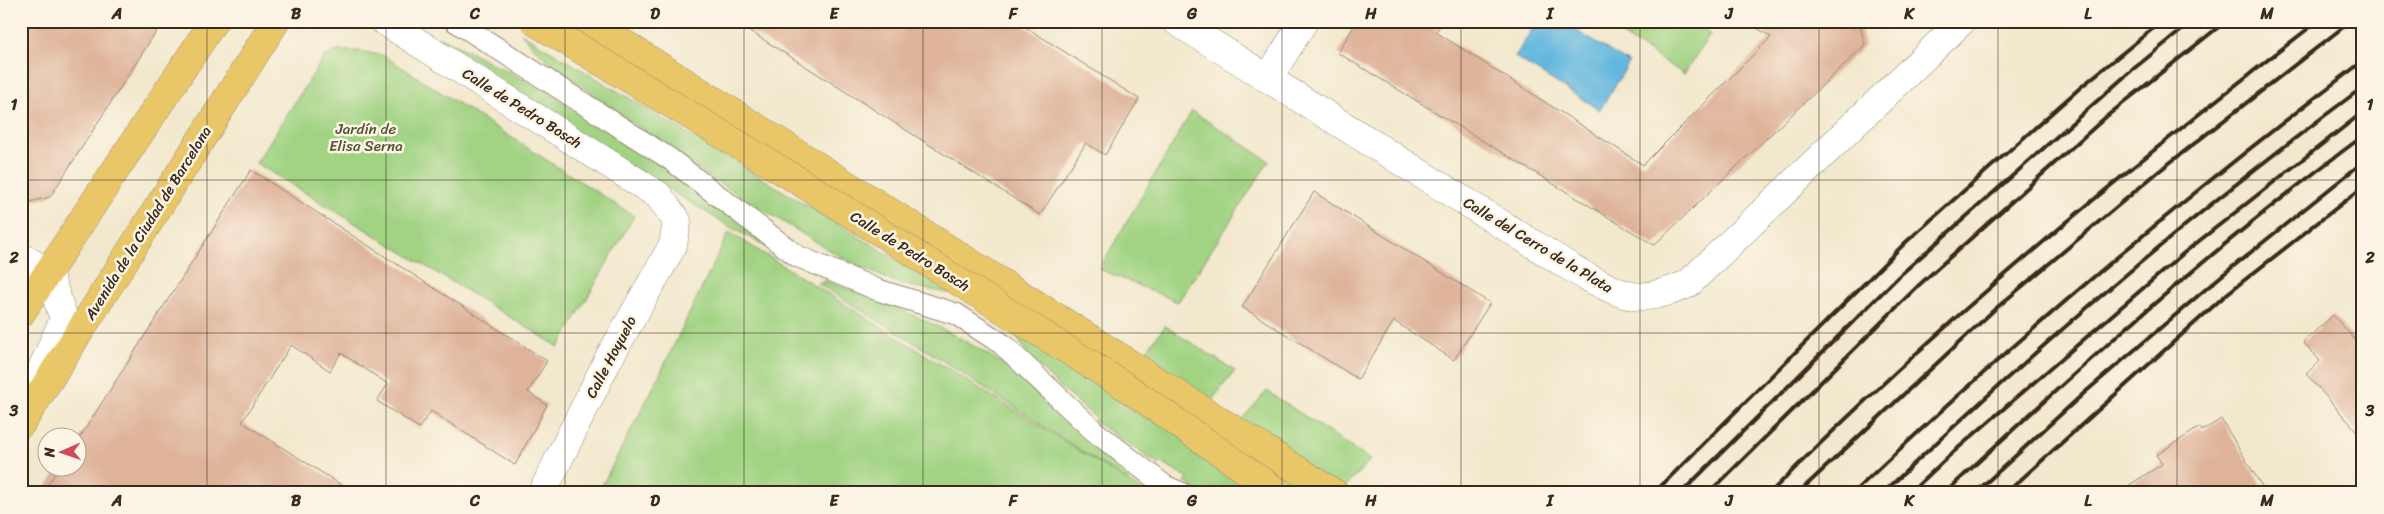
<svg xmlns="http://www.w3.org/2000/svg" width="2384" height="514" font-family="Sriracha,sans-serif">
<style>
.green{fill:#a1d383;stroke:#6e7e50}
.water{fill:#63b7df;stroke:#4f707e}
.building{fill:#deb39a}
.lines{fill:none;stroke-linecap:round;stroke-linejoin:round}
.pedestrian-casing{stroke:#968976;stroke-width:23}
.minor-casing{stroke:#968976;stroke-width:29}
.primary-casing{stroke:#968976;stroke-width:29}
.pedestrian{stroke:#fff;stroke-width:21}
.minor{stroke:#fff;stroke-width:28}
.primary{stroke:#e9c769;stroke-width:28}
.rail{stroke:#3b2a1e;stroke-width:4}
.primary-bridge-casing{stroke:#968976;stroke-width:29;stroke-linecap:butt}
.primary-bridge{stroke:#e9c769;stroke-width:28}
.grid{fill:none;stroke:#3b2a1e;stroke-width:1;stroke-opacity:0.55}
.labels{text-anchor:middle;stroke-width:5;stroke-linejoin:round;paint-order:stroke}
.street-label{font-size:15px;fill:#3b2a1e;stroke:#fcf5e5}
.park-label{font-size:15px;fill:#545437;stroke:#fcf5e5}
.neatline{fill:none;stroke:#3b2a1e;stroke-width:2}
.grid-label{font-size:16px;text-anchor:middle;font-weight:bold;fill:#3b2a1e}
</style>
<rect width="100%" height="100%" fill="#fcf5e5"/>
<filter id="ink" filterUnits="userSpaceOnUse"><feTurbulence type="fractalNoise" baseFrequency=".02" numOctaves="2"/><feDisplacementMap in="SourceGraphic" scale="10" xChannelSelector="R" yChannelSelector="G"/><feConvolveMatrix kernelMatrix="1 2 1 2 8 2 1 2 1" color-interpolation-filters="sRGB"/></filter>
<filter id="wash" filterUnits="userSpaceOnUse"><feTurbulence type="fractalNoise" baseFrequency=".0096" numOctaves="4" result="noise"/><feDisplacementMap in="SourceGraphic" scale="20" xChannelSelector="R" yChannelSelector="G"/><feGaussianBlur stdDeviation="1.12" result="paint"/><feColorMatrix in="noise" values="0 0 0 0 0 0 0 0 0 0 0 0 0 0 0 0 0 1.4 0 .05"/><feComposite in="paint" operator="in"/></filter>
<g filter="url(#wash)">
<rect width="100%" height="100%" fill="#f2e8cd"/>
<path class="green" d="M1600,21H1690L1710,34L1684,74Z
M521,33L954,294L903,285L861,268L821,245L711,178L613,110L537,51Z
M431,37L443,38L546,91L693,186L765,243L764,245L732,228L434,45Z
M338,51H360L384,56L634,216L559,347L256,163L324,57Z
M1192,111L1269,161L1178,302L1099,269Z
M729,232L1126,480L923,348L817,283L826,281C905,308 985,344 1050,399C1078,423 1103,450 1129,476L1128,482L1146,493H598L655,384Z
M1165,326L1235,371L1181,439L1208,457L1267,391L1370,460L1340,493H1200L1185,482L1188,478L1161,463L1159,465L1094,421L1096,418C1067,394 1032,366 1014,332L1113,395Z"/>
<path class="water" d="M1537,21H1561L1629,63L1600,110L1515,57Z"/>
<g id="blocks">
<path class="building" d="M21,21H163L50,197L21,204Z
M734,21H1016L1139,99L1105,155L1086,143L1040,215Z
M1357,21H1443L1436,32L1643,165L1771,37L1746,21H1859L1865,45L1654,245L1338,53Z
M251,170L547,361L528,392L547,405L515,465L431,411L419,428L377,401L388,384L341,353L330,371L291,345L242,422L354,493H42L60,466H78V440Z
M1314,192L1490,303L1454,360L1394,321L1358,379L1242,307Z
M2333,315L2363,349V438L2306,374L2320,361L2303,342Z
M2221,419L2266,493H2117L2162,464L2156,455L2200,427L2202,431Z"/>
</g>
</g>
<g filter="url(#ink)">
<use href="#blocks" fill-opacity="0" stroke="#968976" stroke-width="1"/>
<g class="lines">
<g class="pedestrian-casing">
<path id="pedestrian" d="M455,21L670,159L797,256L878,290L956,314L1002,344L1093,430L1165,486L1181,493"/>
</g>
<g class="minor-casing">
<path id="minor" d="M384,21L658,195L677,221L673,245L609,358L542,493
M1176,21L1578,272C1626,297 1635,306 1688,284L1962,21
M1268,79L1304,21
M21,257L48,272L64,319L32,391"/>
</g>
<g class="primary-casing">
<path id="primary" d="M588,21L1334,493
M21,313L214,21
M21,424L276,21"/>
</g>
<use href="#pedestrian" class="pedestrian"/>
<use href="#minor" class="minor"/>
<use href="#primary" class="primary"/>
<path class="rail" d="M1654,493L1906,242L2081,87L2162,21
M1681,493L1898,277L2132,70L2193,21
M1709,493L1919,285L2107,116L2226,21
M1770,493C1940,322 2127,168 2318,21
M1798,493L1994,310L2158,172L2351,21
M1853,493C2015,339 2185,196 2363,61
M1883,493C2035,348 2194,212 2363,87
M1910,493L1950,455L2185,252L2363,112
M1945,493C2078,368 2216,245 2363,136
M1975,493L2083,394L2220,277L2363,162
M2006,493L2228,293L2363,187"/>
<g class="primary-bridge-casing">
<path id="primary-bridge" d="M534,21L807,186L1123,385L1279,493"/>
</g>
<use href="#primary-bridge" class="primary-bridge"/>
</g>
</g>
<path class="grid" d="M207,21V493M386,21V493M565,21V493M744,21V493M923,21V493M1102,21V493M1282,21V493M1461,21V493M1640,21V493M1819,21V493M1998,21V493M2177,21V493M21,180H2363M21,333H2363"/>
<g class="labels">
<g class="street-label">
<text transform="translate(522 108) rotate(32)" y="5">Calle de Pedro Bosch</text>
<text transform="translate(148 223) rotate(-58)" y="5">Avenida de la Ciudad de Barcelona</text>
<text transform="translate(1538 245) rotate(31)" y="5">Calle del Cerro de la Plata</text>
<text transform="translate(910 251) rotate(32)" y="5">Calle de Pedro Bosch</text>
<text transform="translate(611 357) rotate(-62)" y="5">Calle Hoyuelo</text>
</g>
<g class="park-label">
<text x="366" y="134">Jardín de<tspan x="366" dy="17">Elisa Serna</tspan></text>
</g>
</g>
<rect width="2384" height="514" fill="none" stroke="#fcf5e5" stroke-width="55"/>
<g transform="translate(62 452) rotate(268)"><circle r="24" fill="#fcf5e5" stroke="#afa495"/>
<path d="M0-4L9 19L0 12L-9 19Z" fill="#d1495b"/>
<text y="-8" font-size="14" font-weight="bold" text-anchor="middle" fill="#3b2a1e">N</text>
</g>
<rect x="28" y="28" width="2328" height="458" class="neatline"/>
<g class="grid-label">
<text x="117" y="19">A</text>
<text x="296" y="19">B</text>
<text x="475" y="19">C</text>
<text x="655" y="19">D</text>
<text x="834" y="19">E</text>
<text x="1013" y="19">F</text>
<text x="1192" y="19">G</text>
<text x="1371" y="19">H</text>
<text x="1550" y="19">I</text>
<text x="1729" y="19">J</text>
<text x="1909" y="19">K</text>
<text x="2088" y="19">L</text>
<text x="2267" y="19">M</text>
<text x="14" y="110">1</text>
<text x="2370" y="110">1</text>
<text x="14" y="263">2</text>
<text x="2370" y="263">2</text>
<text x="14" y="416">3</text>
<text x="2370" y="416">3</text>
<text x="117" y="506">A</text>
<text x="296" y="506">B</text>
<text x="475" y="506">C</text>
<text x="655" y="506">D</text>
<text x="834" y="506">E</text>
<text x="1013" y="506">F</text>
<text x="1192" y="506">G</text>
<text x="1371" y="506">H</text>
<text x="1550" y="506">I</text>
<text x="1729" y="506">J</text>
<text x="1909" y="506">K</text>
<text x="2088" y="506">L</text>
<text x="2267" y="506">M</text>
</g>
</svg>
